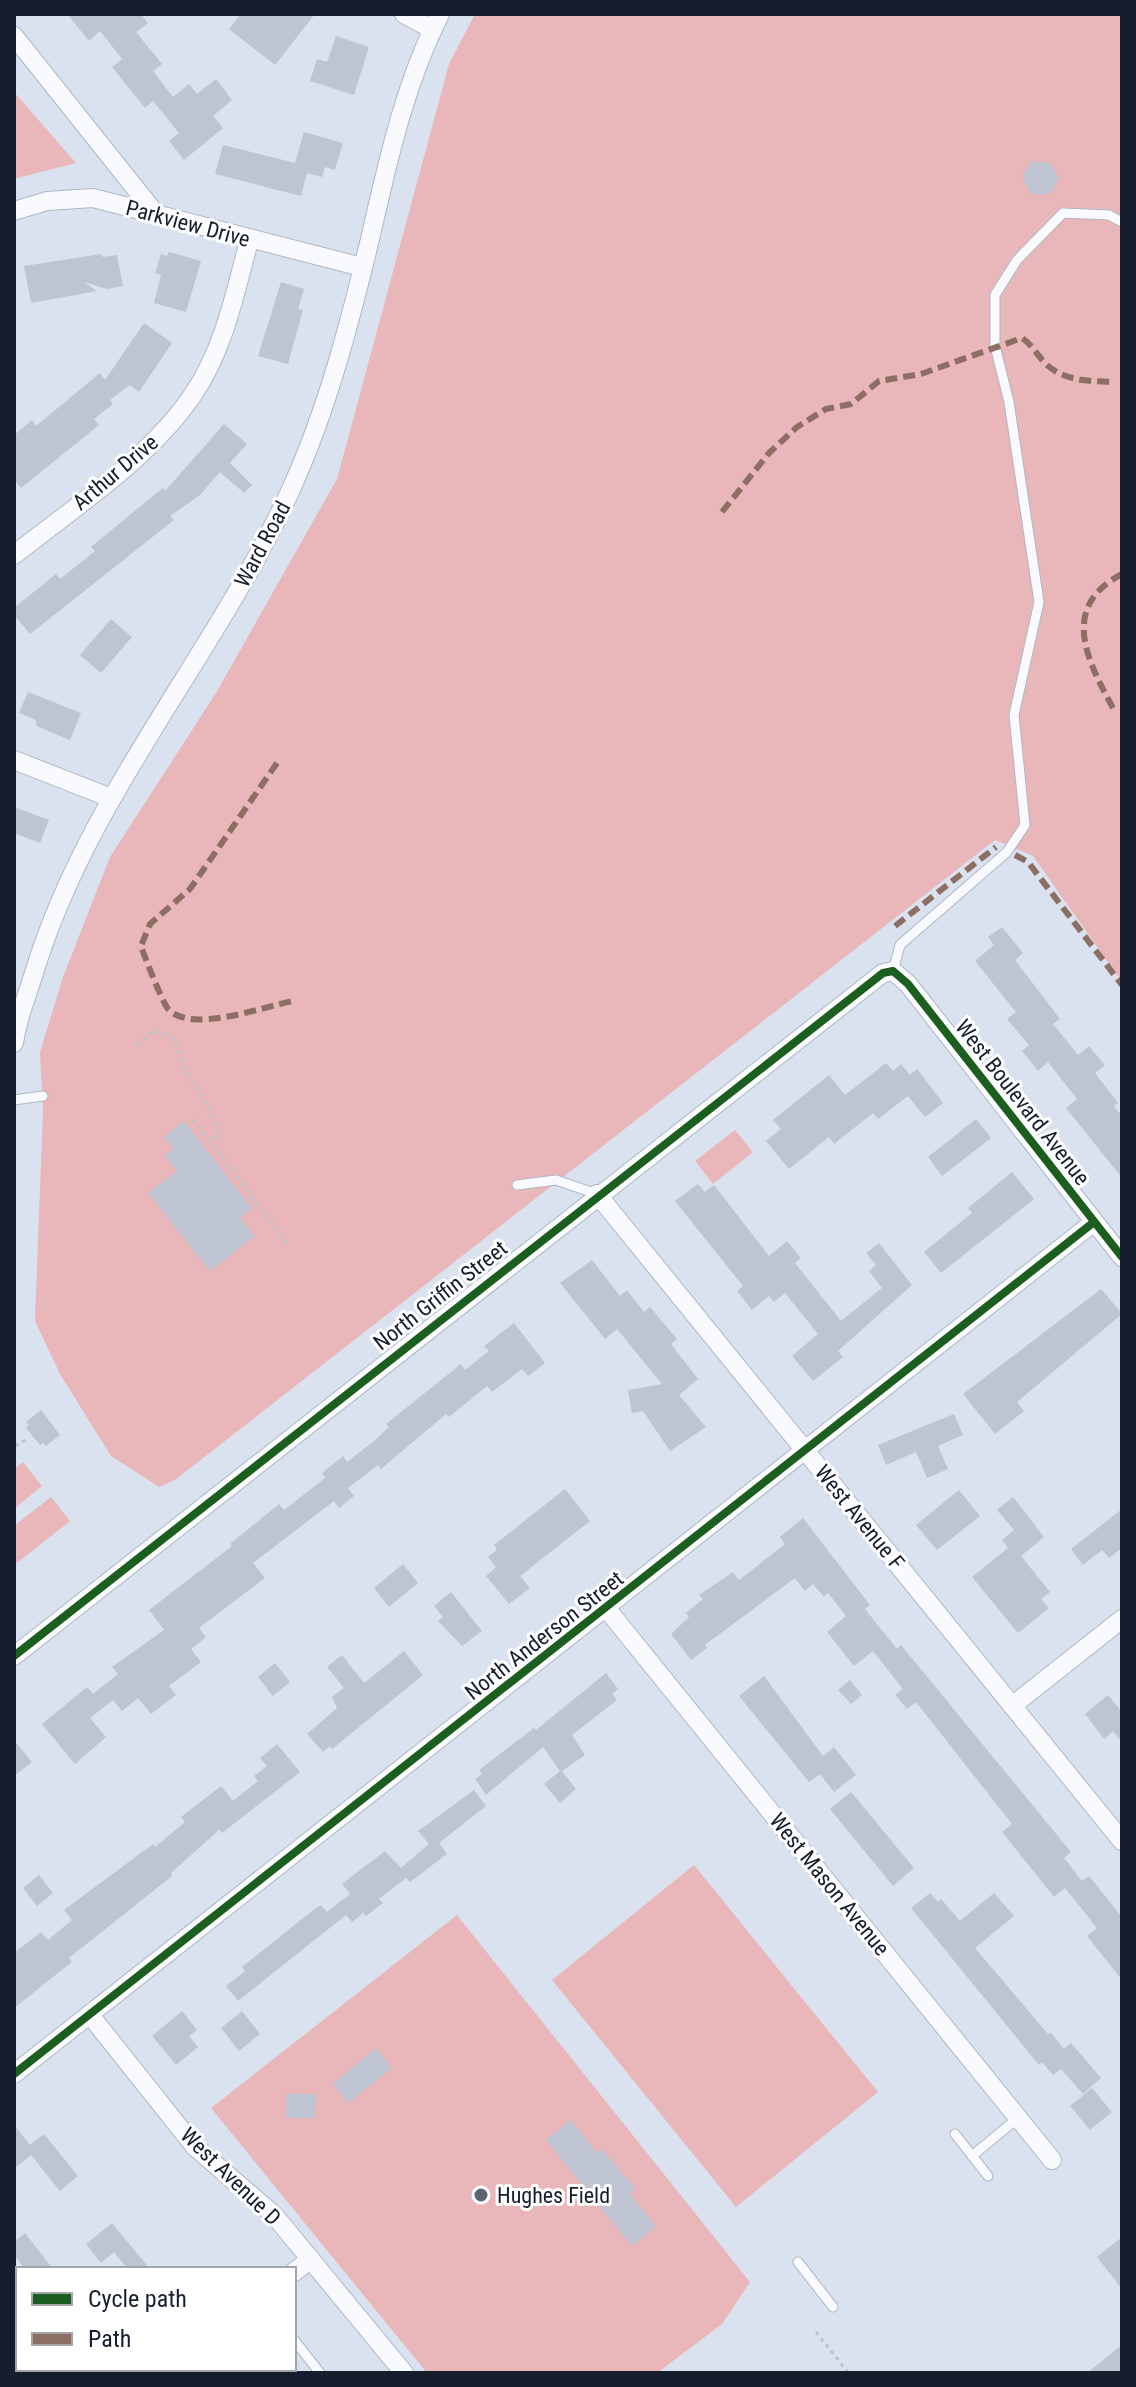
<svg xmlns="http://www.w3.org/2000/svg" width="1136" height="2387" font-family="'Roboto Condensed',sans-serif">
<style>
.green{fill:#e9b7b9}
.building{fill:#bec4d2}
.lines{fill:none;stroke-linecap:round;stroke-linejoin:round}
.lane-casing{stroke:#b0b7c4;stroke-width:11}
.street-casing{stroke:#b0b7c4;stroke-width:20}
.path{stroke:#c0c3c9;stroke-width:3;stroke-dasharray:4 4;stroke-linecap:butt}
.lane{stroke:#f9fafd;stroke-width:9}
.street{stroke:#f9fafd;stroke-width:18}
.quiet{stroke:#8d6e63;stroke-width:6;stroke-dasharray:12 6;stroke-linecap:butt}
.cycleway-casing{stroke:#fff;stroke-width:13}
.cycleway{stroke:#1b5e20;stroke-width:8}
.poi-dot{fill:#5b6270;stroke:#fff;stroke-width:3}
.labels{text-anchor:middle;stroke-width:6;stroke-linejoin:round;paint-order:stroke}
.street-label{font-size:22px;fill:#161d2c;stroke:#fff}
.poi-label{font-size:22px;fill:#161d2c;stroke:#fff;text-anchor:start}
</style>
<rect width="100%" height="100%" fill="#dae1ef"/>
<path class="green" d="M475,14H1122V982L1033,856L995,840L175,1480L159,1487L111,1456L60,1374L35,1321L43,1110L40,1052L63,977L110,857L216,693L337,479L449,64Z
M14,92L76,163L14,179Z
M735,1130L753,1152L713,1184L695,1161Z
M23,1462L42,1486L14,1509V1469Z
M51,1497L70,1521L17,1563L14,1559V1526Z
M694,1865L878,2092L736,2207L552,1980Z
M457,1915L750,2282L722,2324L657,2373H427L211,2108Z"/>
<path class="building" d="M67,14H141L148,23L136,32L162,64L153,71L173,97L189,84L197,94L216,79L232,100L213,116L223,128L184,160L169,141L179,133L153,101L145,108L112,67L122,59L100,31L89,41Z
M241,14H315L275,65L229,29Z
M336,36L369,47L354,95L310,81L317,59L327,62Z
M304,132L343,143L335,170L325,167L322,177L307,173L301,196L215,174L223,145L295,163Z
M1032,161L1050,163L1059,178L1050,194H1031L1022,176Z
M169,252L201,261L186,312L154,303L161,275L155,273L161,254L167,256Z
M101,254L103,257L117,255L123,286L107,289L84,282L97,291L31,303L24,266Z
M281,282L304,289L298,309L303,310L288,364L258,356Z
M144,323L172,343L139,392L130,385L110,400L113,404L94,419L99,425L21,488L14,480V435L32,420L36,426L100,373L105,380Z
M224,424L247,444L230,463L252,485L244,493L220,472L200,495L170,516L174,520L30,634L14,615V608L56,574L60,579L95,551L91,547L131,514L163,488L165,491Z
M111,619L132,637L101,673L80,655Z
M28,692L81,713L70,740L36,726V720L19,713Z
M14,807L49,820L40,843L14,833Z
M1002,927L1023,953L1015,960L1060,1019L1053,1024L1078,1055L1089,1046L1105,1065L1095,1073L1118,1103L1114,1106L1122,1116V1178L1066,1108L1077,1099L1048,1062L1038,1071L1022,1051L1029,1045L1007,1019L1016,1012L975,961L994,945L988,937Z
M886,1063L893,1071L901,1064L910,1075L917,1069L943,1103L925,1117L908,1096L878,1119L873,1113L834,1144L829,1137L789,1169L766,1141L781,1129L773,1120L829,1075L845,1095Z
M976,1119L991,1138L942,1176L928,1157Z
M184,1121L252,1208L240,1218L255,1236L210,1271L148,1193L177,1171L165,1156L173,1148L164,1137Z
M1012,1172L1034,1199L941,1273L924,1252L972,1213L968,1208Z
M698,1184L705,1192L714,1185L769,1256L787,1241L801,1258L795,1263L841,1321L882,1288L869,1271L876,1265L866,1253L879,1243L912,1285L838,1351L843,1357L813,1381L792,1356L818,1334L785,1293L774,1302L769,1296L752,1310L737,1291L743,1286L675,1201Z
M592,1260L620,1296L627,1290L644,1312L650,1307L677,1339L671,1344L698,1379L679,1395L706,1427L670,1451L643,1411L632,1413L628,1390L662,1384L617,1329L605,1339L560,1283Z
M1101,1289L1122,1314L1017,1402L1024,1411L995,1434L963,1394Z
M514,1323L545,1363L528,1376L522,1369L492,1392L487,1386L449,1417L446,1414L381,1469L378,1465L348,1488L354,1496L339,1508L334,1501L253,1563L265,1578L199,1628L206,1637L191,1649L201,1662L169,1686L176,1695L151,1714L138,1698L122,1711L113,1700L90,1718L106,1737L75,1764L42,1724L87,1687L93,1694L118,1674L112,1667L164,1630L149,1610L232,1546L230,1544L279,1504L284,1510L325,1478L322,1473L343,1456L347,1462L374,1441L389,1427L386,1424L461,1364L465,1370L489,1351L484,1346Z
M41,1410L60,1435L46,1446L43,1443L40,1445L26,1428L29,1425L26,1422Z
M954,1414L963,1435L938,1446L948,1469L927,1478L916,1452L886,1465L878,1445Z
M565,1489L590,1521L520,1576L530,1588L509,1604L486,1576L496,1567L488,1557L497,1550L494,1545Z
M959,1490L980,1516L937,1550L916,1525Z
M1013,1497L1044,1537L1021,1556L1050,1592L1041,1599L1049,1608L1018,1633L972,1577L1008,1548L1002,1540L1014,1530L997,1510Z
M1122,1509V1548L1109,1558L1102,1550L1083,1565L1071,1549Z
M803,1518L870,1605L865,1609L897,1649L901,1645L1071,1852L1064,1858L1082,1881L1089,1876L1122,1917V1980L1087,1936L1097,1928L1065,1888L1054,1897L1002,1832L1012,1824L916,1702L907,1709L895,1695L903,1689L873,1651L854,1666L827,1632L846,1616L828,1593L824,1597L813,1584L805,1591L795,1578L705,1645L707,1648L691,1660L671,1634L689,1617L686,1613L703,1599L699,1595L733,1572L739,1580L785,1544L780,1537Z
M403,1564L418,1583L389,1607L374,1588Z
M451,1592L482,1631L462,1646L438,1621L443,1617L434,1606Z
M404,1651L423,1675L332,1749L330,1746L323,1752L307,1734L337,1708L332,1697L344,1688L327,1667L342,1655L364,1683Z
M275,1663L290,1682L273,1696L258,1677Z
M606,1673L618,1689L612,1694L617,1700L572,1735L585,1755L562,1771L576,1789L560,1803L544,1784L560,1771L543,1747L486,1795L475,1779L482,1774L479,1770L534,1728L536,1730Z
M764,1676L823,1756L834,1747L856,1775L834,1792L820,1774L809,1782L739,1696Z
M850,1680L862,1695L851,1704L838,1690Z
M1108,1695L1122,1712V1742L1113,1731L1104,1739L1085,1714Z
M14,1740L32,1762L14,1776Z
M277,1744L300,1772L222,1833L219,1830L171,1873L172,1876L69,1958L72,1962L14,2008V1953L41,1932L48,1940L72,1920L64,1910L153,1844L155,1847L185,1822L181,1817L221,1786L233,1801L258,1781L254,1776L267,1766L260,1758Z
M474,1790L486,1806L439,1843L447,1854L410,1882L406,1878L379,1899L383,1903L366,1916L363,1913L352,1922L346,1915L238,2001L226,1986L245,1971L242,1967L312,1911L321,1905L327,1912L350,1894L342,1884L385,1851L401,1868L429,1844L418,1831Z
M851,1792L914,1868L893,1886L830,1809Z
M39,1875L53,1893L37,1906L23,1888Z
M930,1893L938,1902L941,1899L960,1921L994,1893L1014,1916L975,1948L1048,2034L1051,2033L1064,2049L1071,2043L1101,2078L1083,2094L1061,2069L1053,2075L1042,2062L1039,2065L911,1908Z
M182,2011L197,2030L189,2036L198,2047L176,2065L152,2036Z
M242,2011L260,2034L239,2051L221,2028Z
M376,2048L392,2068L348,2103L333,2084Z
M1092,2088L1112,2112L1090,2130L1070,2106Z
M286,2094H316L315,2118H286Z
M571,2120L597,2153L602,2149L635,2189L630,2194L656,2226L632,2246L546,2140Z
M14,2125L30,2145L44,2134L78,2176L60,2191L31,2155L14,2169Z
M112,2223L150,2269H128L114,2252L101,2263L86,2244Z
M25,2233L53,2269H25L14,2255V2242Z
M1122,2237V2289L1097,2257Z
M1122,2345V2373H1087Z"/>
<g class="lines">
<g class="lane-casing">
<path id="lane" d="M893,971L900,945L1007,852L1025,825L1014,715L1039,602L1009,402L995,346V295L1017,260L1063,213L1109,215L1122,222
M14,1100L43,1096
M517,1185L556,1180L597,1194
M955,2134L988,2176
M972,2156L1019,2117
M798,2262L833,2307
M294,2340L320,2373"/>
</g>
<g class="street-casing">
<path id="street" d="M404,14L432,29
M14,36L155,213
M14,211L47,201L93,198L362,267
M14,555C73,508 150,458 192,396C224,350 235,293 249,241
M14,760L111,798
M14,1043C17,1019 27,996 34,973C88,795 216,655 292,487C327,410 350,322 370,239C388,161 404,86 440,14
M597,1194L1122,1841
M606,1608L1052,2160
M14,1656L883,973L893,971L908,984L1122,1257
M1012,1706L1122,1619
M90,2015L195,2147L274,2215L404,2373
M14,2074L1094,1222
M294,2272L311,2259
M14,2353L18,2358
M26,2369L30,2373
M166,2373L171,2369"/>
</g>
<path class="path" d="M137,1045L153,1032H162L174,1039L186,1071L213,1115L219,1133L212,1144
M193,1119L289,1245
M15,1446L29,1438
M816,2332L847,2371L844,2373"/>
<use href="#lane" class="lane"/>
<use href="#street" class="street"/>
<path class="quiet" d="M722,512L769,453L797,427L826,409L851,404L879,381L921,374L1022,338C1032,345 1036,353 1044,362C1062,381 1088,381 1112,382
M1113,708C1087,660 1059,607 1122,574
M277,763L190,889L150,924L141,946C145,958 162,1001 168,1009C191,1034 262,1007 293,1001
M1015,855L1028,862L1122,985
M895,926L996,847"/>
<g class="cycleway-casing">
<path id="cycleway" d="M14,1656L883,973L893,971L908,984L1122,1257
M14,2074L1094,1222"/>
</g>
<use href="#cycleway" class="cycleway"/>
</g>
<circle class="poi-dot" cx="481" cy="2195" r="8"/>
<g class="labels">
<g class="street-label">
<text transform="translate(188 223) rotate(15)" y="8">Parkview Drive</text>
<text transform="translate(115 472) rotate(-40)" y="8">Arthur Drive</text>
<text transform="translate(262 544) rotate(-62)" y="8">Ward Road</text>
<text transform="translate(1023 1102) rotate(52)" y="8">West Boulevard Avenue</text>
<text transform="translate(440 1295) rotate(-38)" y="8">North Griffin Street</text>
<text transform="translate(860 1517) rotate(51)" y="8">West Avenue F</text>
<text transform="translate(544 1635) rotate(-38)" y="8">North Anderson Street</text>
<text transform="translate(830 1884) rotate(51)" y="8">West Mason Avenue</text>
<text transform="translate(231 2176) rotate(44)" y="8">West Avenue D</text>
</g>
<g class="poi-label">
<text x="497" y="2203">Hughes Field</text>
</g>
</g>
<rect width="1136" height="2387" fill="none" stroke="#161d2c" stroke-width="32"/>
<rect x="16" y="2267" width="280" height="104" fill="#ffffff" stroke="#a2a5ab" stroke-width="2"/>
<rect x="32" y="2293" width="40" height="12" fill="#1b5e20" stroke="#a2a5ab" stroke-width="2"/>
<text x="88" y="2307" font-size="24" fill="#161d2c">Cycle path</text>
<rect x="32" y="2333" width="40" height="12" fill="#8d6e63" stroke="#a2a5ab" stroke-width="2"/>
<text x="88" y="2347" font-size="24" fill="#161d2c">Path</text>
</svg>
